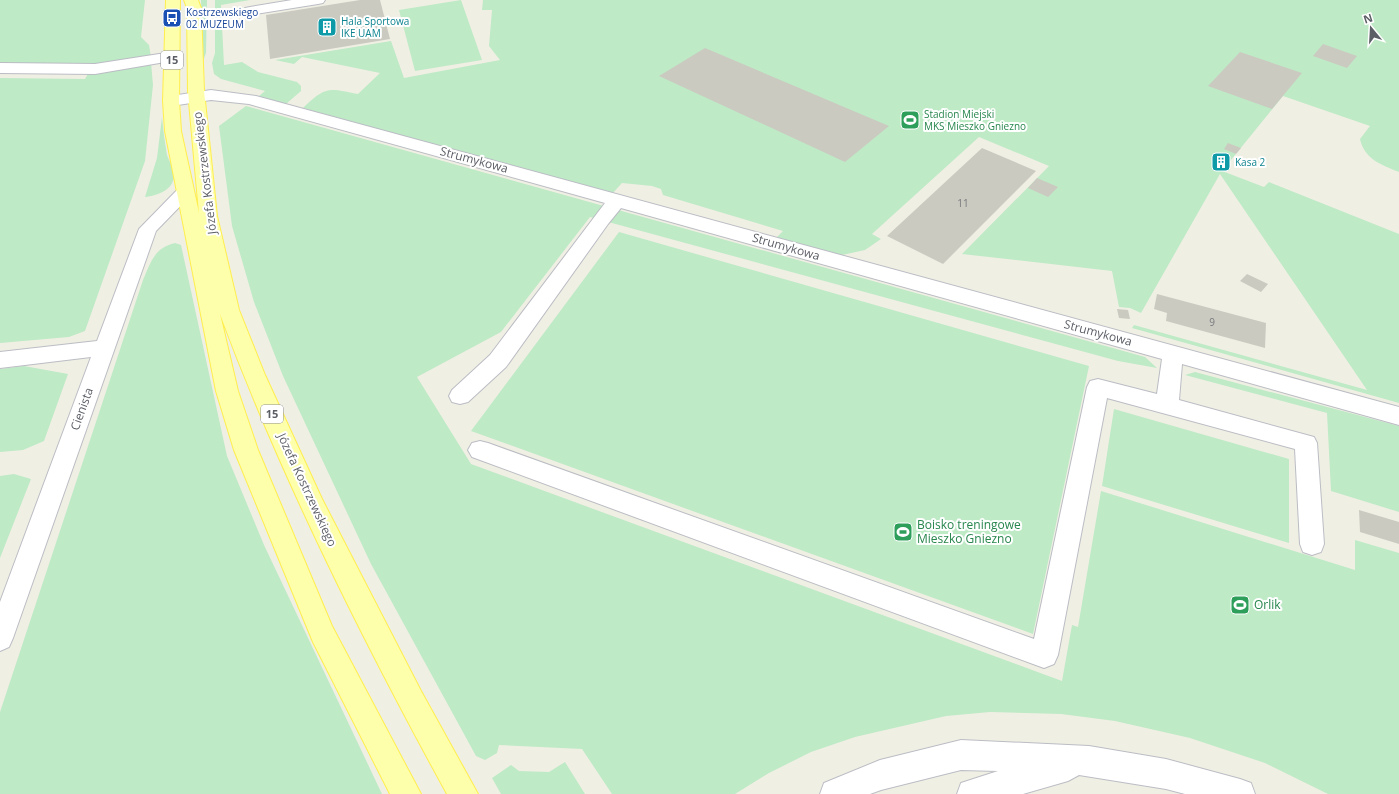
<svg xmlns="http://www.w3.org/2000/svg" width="1399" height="794" font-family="'Open Sans',sans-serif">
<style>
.green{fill:#beeac6}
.building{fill:#cbcac1}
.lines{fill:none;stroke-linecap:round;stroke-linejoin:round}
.minor-casing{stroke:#bbbdc4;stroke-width:2}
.major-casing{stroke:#ffee4e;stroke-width:2}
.minor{fill:#fff;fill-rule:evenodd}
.major{fill:#fdffaa;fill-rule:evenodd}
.labels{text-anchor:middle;stroke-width:4;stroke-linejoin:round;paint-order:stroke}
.far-transit-label{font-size:10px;fill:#164399;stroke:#fff;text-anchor:start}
.far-culture-label{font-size:10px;fill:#0d838f;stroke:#fff;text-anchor:start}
.far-leisure-label{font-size:10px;fill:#27864d;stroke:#fff;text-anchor:start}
.number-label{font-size:10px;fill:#78797d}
.shield{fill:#fff;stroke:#8d8e94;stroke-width:1}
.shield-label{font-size:11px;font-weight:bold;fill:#5c5e66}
.street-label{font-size:12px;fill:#5c5e66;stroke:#fff}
.leisure-label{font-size:12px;fill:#27864d;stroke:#fff;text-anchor:start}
</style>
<rect width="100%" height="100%" fill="#f0efe4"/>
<path class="green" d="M0,0H145L141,37L149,45L151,57L94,66L0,65Z
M201,0H207L206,53L203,61Z
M215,0H250L221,5L224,65L242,62L258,72L297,82L301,86V91L286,104L259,96L265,91L221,79L214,74L212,63L215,53Z
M461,0L482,60L415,71L399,10Z
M483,0H1399V172C1382,165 1364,159 1360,139L1370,126L1283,96L1222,171L1264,187L1269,182L1399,234V403L1132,328L1134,325L1367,390L1220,174L1141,313L1130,308L1119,307L1112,271L962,254L1049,166L979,137L872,234L881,239L865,250L842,255L776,238L783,231L663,195L661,189L652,186L622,183L612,194L303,108C326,86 328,88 358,94L380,73L302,57L294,64L275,60L391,41L404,78L500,60L489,46L492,10H482Z
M151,62L153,85L145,161L85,331L69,337L0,343V78L85,79L89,72Z
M246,106L1145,357L1157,368L1118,361L590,217L501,332L417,377L471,464L1062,681L1072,625L1078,627L1101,491L1355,570V540L1399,553V794H1328L1265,763L1190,738L1115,721L1061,714L990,712L946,716L855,737L811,752L769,773L735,794H612L582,749L499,745L497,753L485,760L476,756L371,564L283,376L254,302L232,226L219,126Z
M162,117C163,130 165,143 167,155C169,161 173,167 174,173C175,190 158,195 145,197L157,158Z
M619,232L1089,366L1033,634L471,431Z
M175,243L181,245L227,456L264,545L382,794H0V712L143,280C151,262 154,248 175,243Z
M24,366L68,374L44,441L23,450L0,452V369Z
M1195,372L1399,426V512L1331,491L1327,413L1185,375Z
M1114,409L1289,459V543L1102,486Z
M14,474L31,479L0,558V476Z
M565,762L585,794H501L492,778L511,765L519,771L549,772Z"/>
<path class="building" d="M360,0H380L390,39L270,59L266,15Z
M1323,44L1357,56L1347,68L1313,56Z
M705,48L889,126L845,162L659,76Z
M1240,52L1302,73L1272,109L1208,86Z
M1228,143L1241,148L1236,154L1224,149Z
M982,148L1036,171L943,264L887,236Z
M1217,156L1230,161L1224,168L1212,163Z
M1037,178L1058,187L1048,197L1028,188Z
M1247,274L1268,284L1261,292L1240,281Z
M1157,294L1266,323L1265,348L1166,321L1167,313L1154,309Z
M1117,309L1128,310L1130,319L1119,318Z
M1359,510L1399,522V544L1360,532Z"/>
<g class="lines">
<g class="minor-casing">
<path id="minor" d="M292,0H325L323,3L318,4L250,15L245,14L243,11L245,8L250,7Z
M172,52L177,54L180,57L177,60L95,74L0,73V63L95,64Z
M211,90L256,96L1399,407V425L1182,364L1179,400L1314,437L1317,443L1324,544L1321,552L1312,555L1303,552L1300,544L1295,449L1107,398L1058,655L1054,664L1044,668L472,457L468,450L472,443L480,441L488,443L1034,639L1087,387L1090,381L1098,379L1157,394L1162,359L621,208L608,224L506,367L468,402L460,404L452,402L449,396L452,390L490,355L605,203L249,104L211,100L171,106L165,104L163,101L165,98L171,96Z
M185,186L191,188L194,192L156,231L13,638L9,647L0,651V602L91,357L0,368V352L97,341L139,229L179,188Z
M961,740L1089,746L1166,759L1240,779L1251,783L1255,794H1185L1166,789L1079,775L1068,781L1023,794H957L961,783L998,771L961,770L881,790L870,794H820L824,783L880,760Z"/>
</g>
<g class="major-casing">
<path id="major" d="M166,0H180L179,101L181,131L199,213L188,91L187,8L184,0H198L201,8L204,91L217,216L239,310L265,375L322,499L421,691L478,794H447C362,639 282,479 220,314L238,391L258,450L332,626L421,794H390L313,642L234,450L216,391L165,131L163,101Z"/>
</g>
<use href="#minor" class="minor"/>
<use href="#major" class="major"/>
</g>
<defs>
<g id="bus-square" transform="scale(1)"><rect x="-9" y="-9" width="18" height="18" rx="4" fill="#1a4fb4" stroke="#fff"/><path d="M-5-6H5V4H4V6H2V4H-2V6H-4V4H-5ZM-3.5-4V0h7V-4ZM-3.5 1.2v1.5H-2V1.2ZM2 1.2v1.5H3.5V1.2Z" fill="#fff"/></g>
<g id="building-square" transform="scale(1)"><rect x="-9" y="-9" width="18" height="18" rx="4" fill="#0f9aa8" stroke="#fff"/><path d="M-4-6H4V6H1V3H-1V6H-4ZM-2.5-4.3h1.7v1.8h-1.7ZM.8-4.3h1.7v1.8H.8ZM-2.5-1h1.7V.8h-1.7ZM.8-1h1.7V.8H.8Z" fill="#fff"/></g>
<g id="stadium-square" transform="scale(1)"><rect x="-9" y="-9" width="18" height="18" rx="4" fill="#2e9e5b" stroke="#fff"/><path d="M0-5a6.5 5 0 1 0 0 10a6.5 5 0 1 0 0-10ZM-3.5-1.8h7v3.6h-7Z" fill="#fff"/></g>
</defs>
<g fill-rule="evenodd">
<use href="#bus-square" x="172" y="18"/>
<use href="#building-square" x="327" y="27"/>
<use href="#stadium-square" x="910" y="120"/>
<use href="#building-square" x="1221" y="162"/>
<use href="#stadium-square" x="903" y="532"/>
<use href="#stadium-square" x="1240" y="605"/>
</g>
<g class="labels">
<g class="far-transit-label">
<text x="186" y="16">Kostrzewskiego<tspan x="186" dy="12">02 MUZEUM</tspan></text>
</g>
<g class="far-culture-label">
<text x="341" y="25">Hala Sportowa<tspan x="341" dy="12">IKE UAM</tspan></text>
<text x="1235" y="166">Kasa 2</text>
</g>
<g class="far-leisure-label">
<text x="924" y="118">Stadion Miejski<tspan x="924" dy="12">MKS Mieszko Gniezno</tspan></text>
</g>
<g class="number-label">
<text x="963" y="207">11</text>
<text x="1212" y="326">9</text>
</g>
<g class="shield">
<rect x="161" y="51" width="22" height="18" rx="3"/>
<rect x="261" y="405" width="22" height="18" rx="3"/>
</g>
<g class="shield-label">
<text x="172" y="64">15</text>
<text x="272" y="418">15</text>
</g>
<g class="street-label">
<text transform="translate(474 160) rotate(15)" y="4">Strumykowa</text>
<text transform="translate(205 173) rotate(-97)" y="4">Józefa Kostrzewskiego</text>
<text transform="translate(786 247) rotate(16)" y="4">Strumykowa</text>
<text transform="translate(1098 333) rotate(15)" y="4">Strumykowa</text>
<text transform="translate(82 409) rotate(-70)" y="4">Cienista</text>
<text transform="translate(307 490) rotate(65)" y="4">Józefa Kostrzewskiego</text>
</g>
<g class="leisure-label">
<text x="917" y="529">Boisko treningowe<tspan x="917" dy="14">Mieszko Gniezno</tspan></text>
<text x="1254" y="609">Orlik</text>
</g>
</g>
<g transform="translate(1371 28) rotate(342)" stroke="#ffffff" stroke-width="3" paint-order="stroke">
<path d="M0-3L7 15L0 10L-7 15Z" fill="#5c5e66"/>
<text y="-6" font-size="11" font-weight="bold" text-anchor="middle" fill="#5c5e66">N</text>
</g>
</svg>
